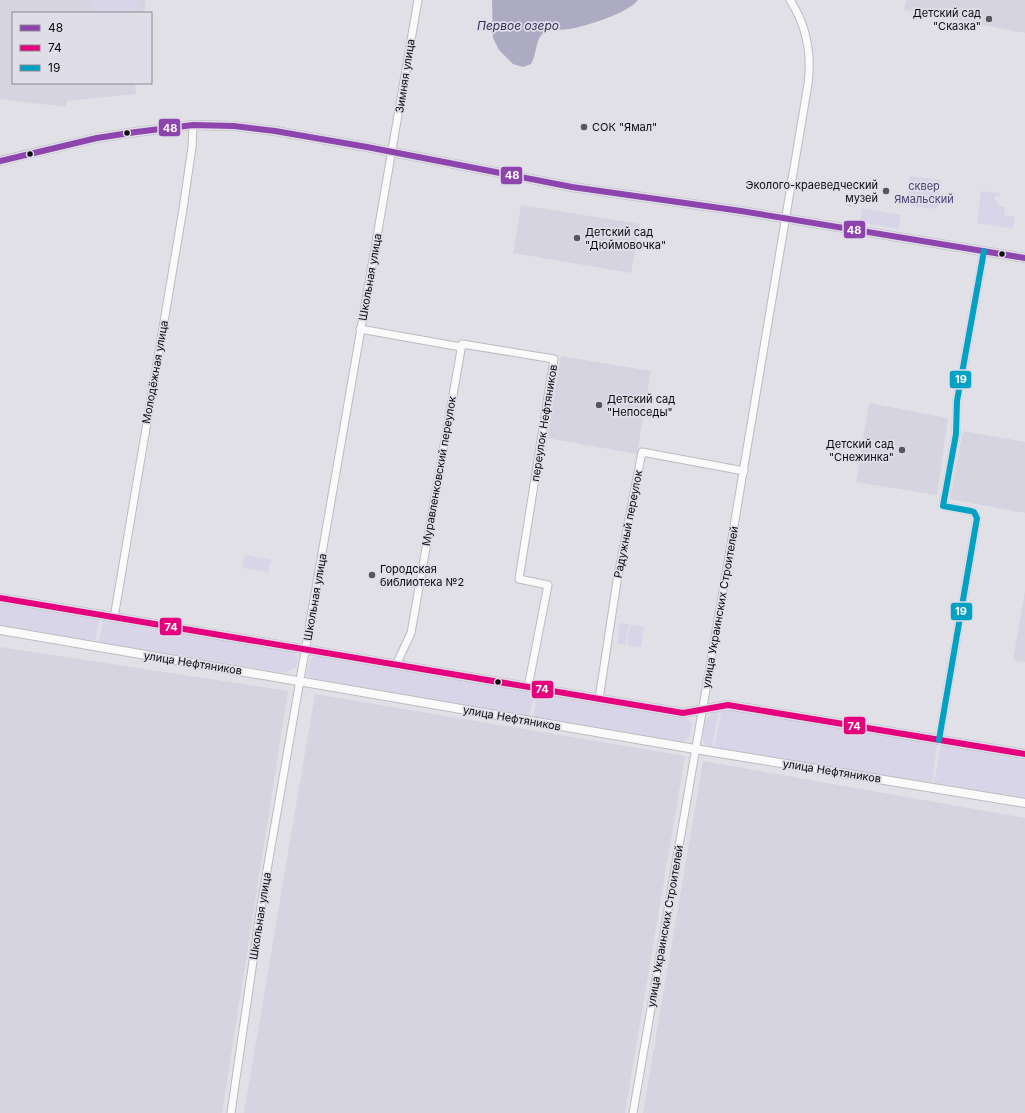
<svg xmlns="http://www.w3.org/2000/svg" width="1025" height="1113" font-family="Inter,sans-serif">
<style>
.built{fill:#d5d4e0}
.green{fill:#d7d5e7}
.water{fill:#acabc2}
.lines{fill:none;stroke-linecap:round;stroke-linejoin:round}
.minor-casing{stroke:#bcbbc0;stroke-width:9}
.major-casing{stroke:#bcbbc0;stroke-width:10}
.minor{stroke:#fafafb;stroke-width:7}
.major{stroke:#fafafb;stroke-width:8}
.bus-1-casing{stroke:#dfdee8;stroke-width:9}
.bus-2-casing{stroke:#dfdee8;stroke-width:9}
.bus-3-casing{stroke:#dfdee8;stroke-width:9}
.bus-1{stroke:#8e44ad;stroke-width:6}
.bus-2{stroke:#e5007d;stroke-width:6}
.bus-3{stroke:#01a1c4;stroke-width:6}
.poi-dot{fill:#57565a;stroke:#dfdee8;stroke-width:1.5}
.bus-dot{fill:#0c0c0f;stroke:#dfdee8;stroke-width:1.5}
.labels{text-anchor:middle;stroke-width:3.5;stroke-linejoin:round;paint-order:stroke}
.poi-label{font-size:11px;fill:#0c0c0f;stroke:#dfdee8;text-anchor:start}
.street-label{font-size:11px;fill:#0c0c0f;stroke:#dfdee8}
.park-label{font-size:11px;fill:#4a4572;stroke:#dfdee8}
.water-label{font-size:12px;font-style:italic;fill:#342d59;stroke:#dfdee8}
.line-badge{stroke:#dfdee8;stroke-width:1.5}
.badge-label{font-size:11px;text-anchor:middle;font-weight:bold;fill:#fff}
</style>
<rect width="100%" height="100%" fill="#e1e0e6"/>
<path class="built" d="M0,0H146L144,13H13V83H135L136,94L67,101L66,107L0,99Z
M906,0H1025V33L904,10Z
M521,205L640,224L631,273L513,253Z
M561,356L651,371L637,454L547,438Z
M869,403L948,418L937,495L856,482Z
M963,431L1025,442V513L950,499Z
M1025,591V662L1013,660Z
M0,647L288,691L222,1113H0Z
M315,694L685,756L625,1113H244Z
M703,761L1025,818V1113H643Z"/>
<path class="green" d="M91,0H139L137,13H102L90,8Z
M910,176L941,180L937,209L906,205Z
M981,191L1000,193L999,197L995,196L994,200L999,201L998,206L1005,207L1004,215L1015,216L1013,229L977,223Z
M862,208L901,215L899,229L860,222Z
M245,555L271,560L268,572L242,568Z
M0,603L99,620L95,641L0,625Z
M103,621L294,652L298,658L296,667L284,673L99,642Z
M620,623L629,624L625,645L617,643Z
M630,625L644,627L641,647L627,645Z
M314,656L534,692L529,717L310,679L307,674L310,660Z
M538,693L686,718L692,724C691,732 690,740 682,743L533,718Z
M722,708L937,744L932,783L714,748Z
M719,709L712,748H709L703,741C702,727 706,715 719,709Z
M941,745L1025,758V798L934,783Z"/>
<path class="water" d="M492,0H638C630,12 585,27 569,29C561,31 548,27 543,33C535,40 537,55 531,64L523,67L513,64L499,50L493,38Z"/>
<g class="lines">
<g class="minor-casing">
<path id="minor" d="M360,329L461,347
M114,618L183,209L192,147L193,125
M396,665L411,633L462,344L554,359L519,579L548,585L528,687
M599,699L617,581L642,452L744,471
M939,740L977,518L974,512L971,511L943,506L956,434L957,401L984,251
M231,1113L262,899L418,0
M633,1113L730,550L808,84C812,53 807,26 790,0"/>
</g>
<g class="major-casing">
<path id="major" d="M0,161L97,138L136,132L193,125L234,126L275,131L367,147L572,187L741,211L1025,258
M0,598L683,713L728,705L1025,754
M0,630L695,749L1025,803"/>
</g>
<use href="#minor" class="minor"/>
<use href="#major" class="major"/>
<g class="bus-1-casing">
<path id="bus-1" d="M0,161L97,138L136,132L193,125L234,126L275,131L367,147L572,187L741,211L1025,258"/>
</g>
<g class="bus-2-casing">
<path id="bus-2" d="M0,598L683,713L728,705L1025,754"/>
</g>
<g class="bus-3-casing">
<path id="bus-3" d="M939,740L977,518L974,512L971,511L943,506L956,434L957,401L984,251"/>
</g>
<use href="#bus-1" class="bus-1"/>
<use href="#bus-2" class="bus-2"/>
<use href="#bus-3" class="bus-3"/>
</g>
<g class="poi-dot">
<circle cx="989" cy="19" r="4"/>
<circle cx="584" cy="127" r="4"/>
<circle cx="886" cy="191" r="4"/>
<circle cx="577" cy="238" r="4"/>
<circle cx="599" cy="405" r="4"/>
<circle cx="902" cy="450" r="4"/>
<circle cx="372" cy="575" r="4"/>
</g>
<g class="bus-dot">
<circle cx="127" cy="133" r="3.5"/>
<circle cx="30" cy="154" r="3.5"/>
<circle cx="1002" cy="254" r="3.5"/>
<circle cx="498" cy="682" r="3.5"/>
</g>
<g class="labels">
<g class="poi-label">
<text x="981" y="17" text-anchor="end">Детский сад<tspan x="981" dy="13">"Сказка"</tspan></text>
<text x="592" y="131">СОК "Ямал"</text>
<text x="878" y="189" text-anchor="end">Эколого-краеведческий<tspan x="878" dy="13">музей</tspan></text>
<text x="585" y="236">Детский сад<tspan x="585" dy="13">"Дюймовочка"</tspan></text>
<text x="607" y="403">Детский сад<tspan x="607" dy="13">"Непоседы"</tspan></text>
<text x="894" y="448" text-anchor="end">Детский сад<tspan x="894" dy="13">"Снежинка"</tspan></text>
<text x="380" y="573">Городская<tspan x="380" dy="13">библиотека №2</tspan></text>
</g>
<g class="street-label">
<text transform="translate(405 76) rotate(-81)" y="4">Зимняя улица</text>
<text transform="translate(370 277) rotate(-80)" y="4">Школьная улица</text>
<text transform="translate(155 372) rotate(-80)" y="4">Молодёжная улица</text>
<text transform="translate(544 423) rotate(-81)" y="4">переулок Нефтяников</text>
<text transform="translate(439 471) rotate(-80)" y="4">Муравленковский переулок</text>
<text transform="translate(628 524) rotate(-79)" y="4">Радужный переулок</text>
<text transform="translate(315 597) rotate(-80)" y="4">Школьная улица</text>
<text transform="translate(720 607) rotate(-80)" y="4">улица Украинских Строителей</text>
<text transform="translate(193 663) rotate(9)" y="4">улица Нефтяников</text>
<text transform="translate(512 718) rotate(10)" y="4">улица Нефтяников</text>
<text transform="translate(832 771) rotate(9)" y="4">улица Нефтяников</text>
<text transform="translate(260 916) rotate(-81)" y="4">Школьная улица</text>
<text transform="translate(665 926) rotate(-80)" y="4">улица Украинских Строителей</text>
</g>
<g class="park-label">
<text x="924" y="190">сквер<tspan x="924" dy="13">Ямальский</tspan></text>
</g>
<g class="water-label">
<text x="518" y="30">Первое озеро</text>
</g>
</g>
<g class="line-badge">
<rect x="158" y="118" width="23" height="19" rx="4" fill="#8e44ad"/>
<rect x="500" y="166" width="23" height="19" rx="4" fill="#8e44ad"/>
<rect x="843" y="220" width="23" height="19" rx="4" fill="#8e44ad"/>
<rect x="949" y="370" width="23" height="19" rx="4" fill="#01a1c4"/>
<rect x="950" y="602" width="23" height="19" rx="4" fill="#01a1c4"/>
<rect x="159" y="617" width="23" height="19" rx="4" fill="#e5007d"/>
<rect x="531" y="680" width="23" height="19" rx="4" fill="#e5007d"/>
<rect x="843" y="716" width="23" height="19" rx="4" fill="#e5007d"/>
</g>
<g class="badge-label">
<text x="170" y="132">48</text>
<text x="512" y="179">48</text>
<text x="854" y="234">48</text>
<text x="961" y="383">19</text>
<text x="961" y="615">19</text>
<text x="171" y="631">74</text>
<text x="542" y="693">74</text>
<text x="854" y="730">74</text>
</g>
<rect x="12" y="12" width="140" height="72" fill="#dfdee8" stroke="#8b8a91"/>
<rect x="20" y="25" width="20" height="6" fill="#8e44ad" stroke="#8b8a91"/>
<text x="48" y="32" font-size="12" fill="#0c0c0f">48</text>
<rect x="20" y="45" width="20" height="6" fill="#e5007d" stroke="#8b8a91"/>
<text x="48" y="52" font-size="12" fill="#0c0c0f">74</text>
<rect x="20" y="65" width="20" height="6" fill="#01a1c4" stroke="#8b8a91"/>
<text x="48" y="72" font-size="12" fill="#0c0c0f">19</text>
</svg>
